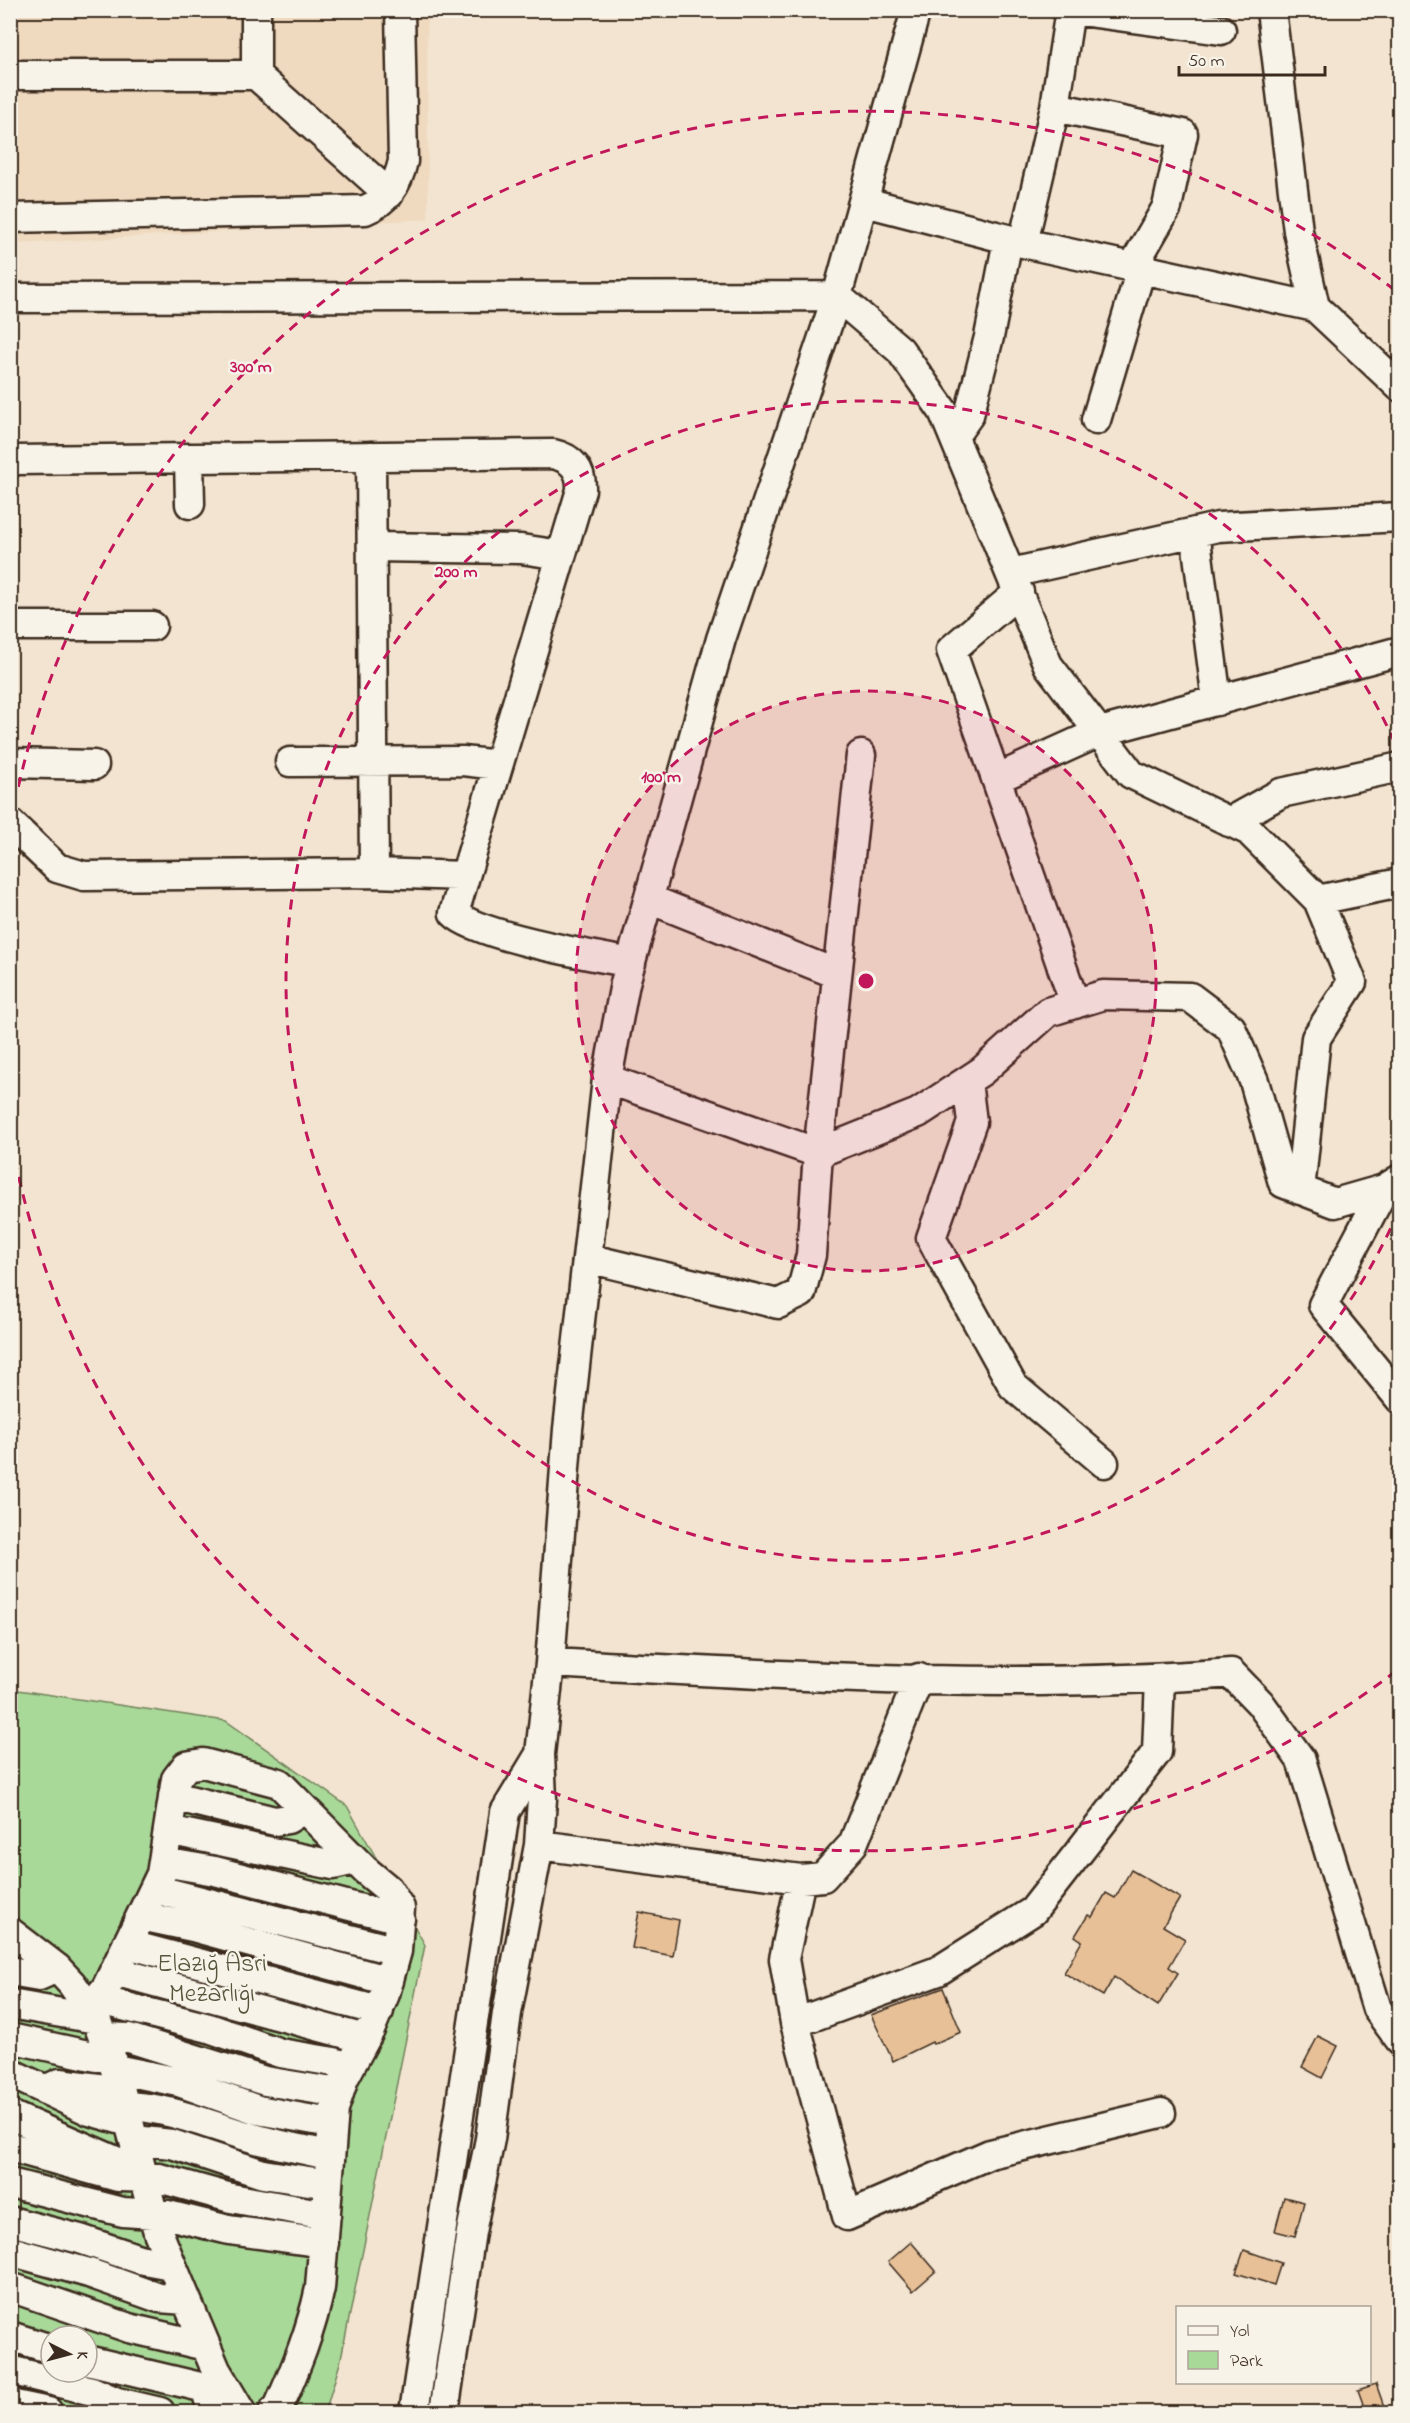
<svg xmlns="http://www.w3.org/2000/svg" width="1410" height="2423" font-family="'Indie Flower',sans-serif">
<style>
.built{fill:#efd9bf}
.green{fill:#a9d999;stroke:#72825c;stroke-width:1.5;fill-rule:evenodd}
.building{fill:#e7c097;stroke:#3b2a1e;stroke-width:1.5}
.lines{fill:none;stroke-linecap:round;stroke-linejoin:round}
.minor-casing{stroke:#3b2a1e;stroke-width:33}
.minor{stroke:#f7f3e8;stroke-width:28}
.ring{fill:none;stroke:#c2185b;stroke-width:3;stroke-dasharray:10 8}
.labels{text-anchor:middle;stroke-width:5;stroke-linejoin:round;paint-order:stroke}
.park-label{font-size:26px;fill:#56563d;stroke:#f7f3e8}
.centre{fill:#c2185b;stroke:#f7f3e8;stroke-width:3}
.ring-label{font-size:18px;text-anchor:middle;font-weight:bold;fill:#c2185b;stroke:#f7f3e8;stroke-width:5;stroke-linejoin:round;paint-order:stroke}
</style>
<rect width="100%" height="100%" fill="#f2e4d0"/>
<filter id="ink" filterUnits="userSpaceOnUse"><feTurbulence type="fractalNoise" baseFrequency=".0167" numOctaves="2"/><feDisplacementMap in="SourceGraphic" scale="12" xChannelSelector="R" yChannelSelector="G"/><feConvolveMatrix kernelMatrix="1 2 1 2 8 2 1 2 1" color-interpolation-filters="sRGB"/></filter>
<g filter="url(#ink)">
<path class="built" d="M11,11H427L428,219L11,244Z"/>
<path class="green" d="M11,1689L226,1721L347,1806L425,1945L340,2363L325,2412H11ZM51,2336H87V2372H51Z"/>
<path class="building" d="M1131,1870L1180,1898L1163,1926L1185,1939L1169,1967L1178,1973L1158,2006L1114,1977L1103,1996L1064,1973L1082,1941L1075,1936L1088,1915L1092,1917L1106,1893L1115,1898Z
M639,1912L679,1920L673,1956L632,1948Z
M943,1988L961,2032L933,2044L932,2042L893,2061L871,2015Z
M1318,2036L1338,2046L1322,2078L1302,2067Z
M1284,2197L1304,2202L1295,2236L1275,2231Z
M911,2242L936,2271L913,2291L888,2262Z
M1244,2250L1281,2263L1274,2285L1236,2273Z
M1376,2384L1386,2412H1366L1358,2390Z"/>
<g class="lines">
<g class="minor-casing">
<path id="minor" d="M256,10V75
M1073,10L1221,30
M1271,10L1298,231L1315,307L1400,387
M10,75H256L389,194
M1055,107L1183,134L1167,207L1132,268
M865,202L1023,243L1315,307
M10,218L365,210C387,201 398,184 403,161L400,10
M1023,243L1055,107L1070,10
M10,298L837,296L900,350L943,411L1048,665L1131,774L1249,831L1318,900L1352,982L1316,1038L1300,1190
M1096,420L1141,269
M954,436L969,415L989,337L1008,240
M371,456L374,873
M189,458L190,504
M10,463L16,460L553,454C572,458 582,470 581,490L454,913C476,936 595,956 631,963
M1195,532L1217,701
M372,547L521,549L561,555
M1011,573L1218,527L1400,517
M1019,592L951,650L1075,1004
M10,626H152
M290,762L463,761L498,765
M10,763L94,765
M996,779L1100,732L1400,651
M1229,822L1281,793L1400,767
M10,823L57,868L84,876L374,873L465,876
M649,899L837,974
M1318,900L1400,883
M607,1079L818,1153L918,1113L982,1071L1048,1012L1103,995L1190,997L1231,1028L1254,1081L1283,1183L1335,1203L1384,1189L1400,1179
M967,1082L972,1122L931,1238L1013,1386L1104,1463
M1384,1189L1323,1305L1400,1399
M587,1258L778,1304L801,1293L811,1255L818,1153L861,755
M550,1663C776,1675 1005,1691 1231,1673L1260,1703L1301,1760L1377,2009L1400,2040
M173,1796L275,1821L288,1819L304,1809
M168,1830L333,1865L355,1860
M539,1845L801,1879L823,1877L853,1844L919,1678
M163,1862L215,1871L400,1919
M801,1879L784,1959L795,2023L847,2216L990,2154L1161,2113
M154,1889L397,1951
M141,1916L193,1927L389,1981
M10,1932L57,1968L72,1984L96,2019L115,2069L158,2232L216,2370L241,2412
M127,1944L379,2011
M10,1971L39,1976L57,1968
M114,1971L365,2039
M99,1997L115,2004L209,2028L280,2053L334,2062L349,2068
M10,2004L96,2019
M89,2008L106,1988L161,1874L176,1779L186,1766L203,1763L279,1783L365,1870L388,1889L400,1908L397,1951L385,1994L370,2030L344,2078L334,2109L320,2288C311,2331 296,2368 278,2408L273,2412
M795,2023L938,1971L1033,1911L1157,1752L1160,1679
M104,2037L129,2038L265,2081L339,2093
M10,2038L97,2057L111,2056
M115,2069L179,2082L258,2110L331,2123
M10,2073L90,2111L129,2122
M45,2090L60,2083L121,2091
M125,2106C168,2107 203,2123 243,2135C271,2144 300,2149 330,2155
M10,2115L116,2161
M134,2140L172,2144L263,2174L328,2184
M10,2147L118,2177L159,2178L231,2198L326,2215
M10,2183L123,2212L168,2215L229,2230L324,2243
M10,2221L80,2239L139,2259L171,2265
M10,2251L89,2273L159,2298L186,2300
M10,2287L129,2328L205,2346
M10,2336L51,2349
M87,2360L205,2388L213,2412
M10,2370L92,2391L117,2402L160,2412
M10,2404L48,2412
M414,2412L505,1812L540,1754
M444,2412L471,2232L490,2139L507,2013L539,1845L542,1799L540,1754L550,1663L568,1429L607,1079L625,983L721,639L837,296L916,10"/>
</g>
<use href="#minor" class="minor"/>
</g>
</g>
<circle cx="866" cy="981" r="290" fill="#c2185b" fill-opacity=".12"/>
<g class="ring">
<circle cx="866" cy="981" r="290"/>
<path d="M1398 1212A580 580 0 1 1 1398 750"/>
<path d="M1396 1671A870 870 0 0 1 11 1140M11 822A870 870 0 0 1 1396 291"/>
</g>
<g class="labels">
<g class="park-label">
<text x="212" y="1971">Elazığ Asri<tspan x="212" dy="30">Mezarlığı</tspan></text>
</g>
</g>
<circle cx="866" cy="981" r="9" class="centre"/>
<g class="ring-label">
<text x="251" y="372">300 m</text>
<text x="456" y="577">200 m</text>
<text x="661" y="782">100 m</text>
</g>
<rect width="1410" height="2423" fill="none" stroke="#f7f3e8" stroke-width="36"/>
<rect x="18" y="18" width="1374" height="2387" fill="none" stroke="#3b2a1e" stroke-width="2" filter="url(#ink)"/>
<rect x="1176" y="2306" width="195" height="78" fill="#f7f3e8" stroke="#aca397" stroke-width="1.5"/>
<rect x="1188" y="2326" width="30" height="9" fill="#f7f3e8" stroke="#aca397" stroke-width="1.5"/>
<text x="1230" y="2336" font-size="18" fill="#3b2a1e">Yol</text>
<rect x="1188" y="2351" width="30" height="18" fill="#a9d999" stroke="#aca397" stroke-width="1.5"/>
<text x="1230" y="2366" font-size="18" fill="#3b2a1e">Park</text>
<g transform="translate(69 2354) rotate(96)"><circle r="28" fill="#f7f3e8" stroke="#aca397" stroke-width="1.5"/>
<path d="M0-4.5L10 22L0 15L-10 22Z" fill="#3b2a1e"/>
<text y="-9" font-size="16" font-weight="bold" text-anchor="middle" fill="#3b2a1e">K</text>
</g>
<path d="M1179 66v9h146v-9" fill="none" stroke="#3b2a1e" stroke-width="3"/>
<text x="1188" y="66" font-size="18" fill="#3b2a1e" stroke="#f7f3e8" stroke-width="4.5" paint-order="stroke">50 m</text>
</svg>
